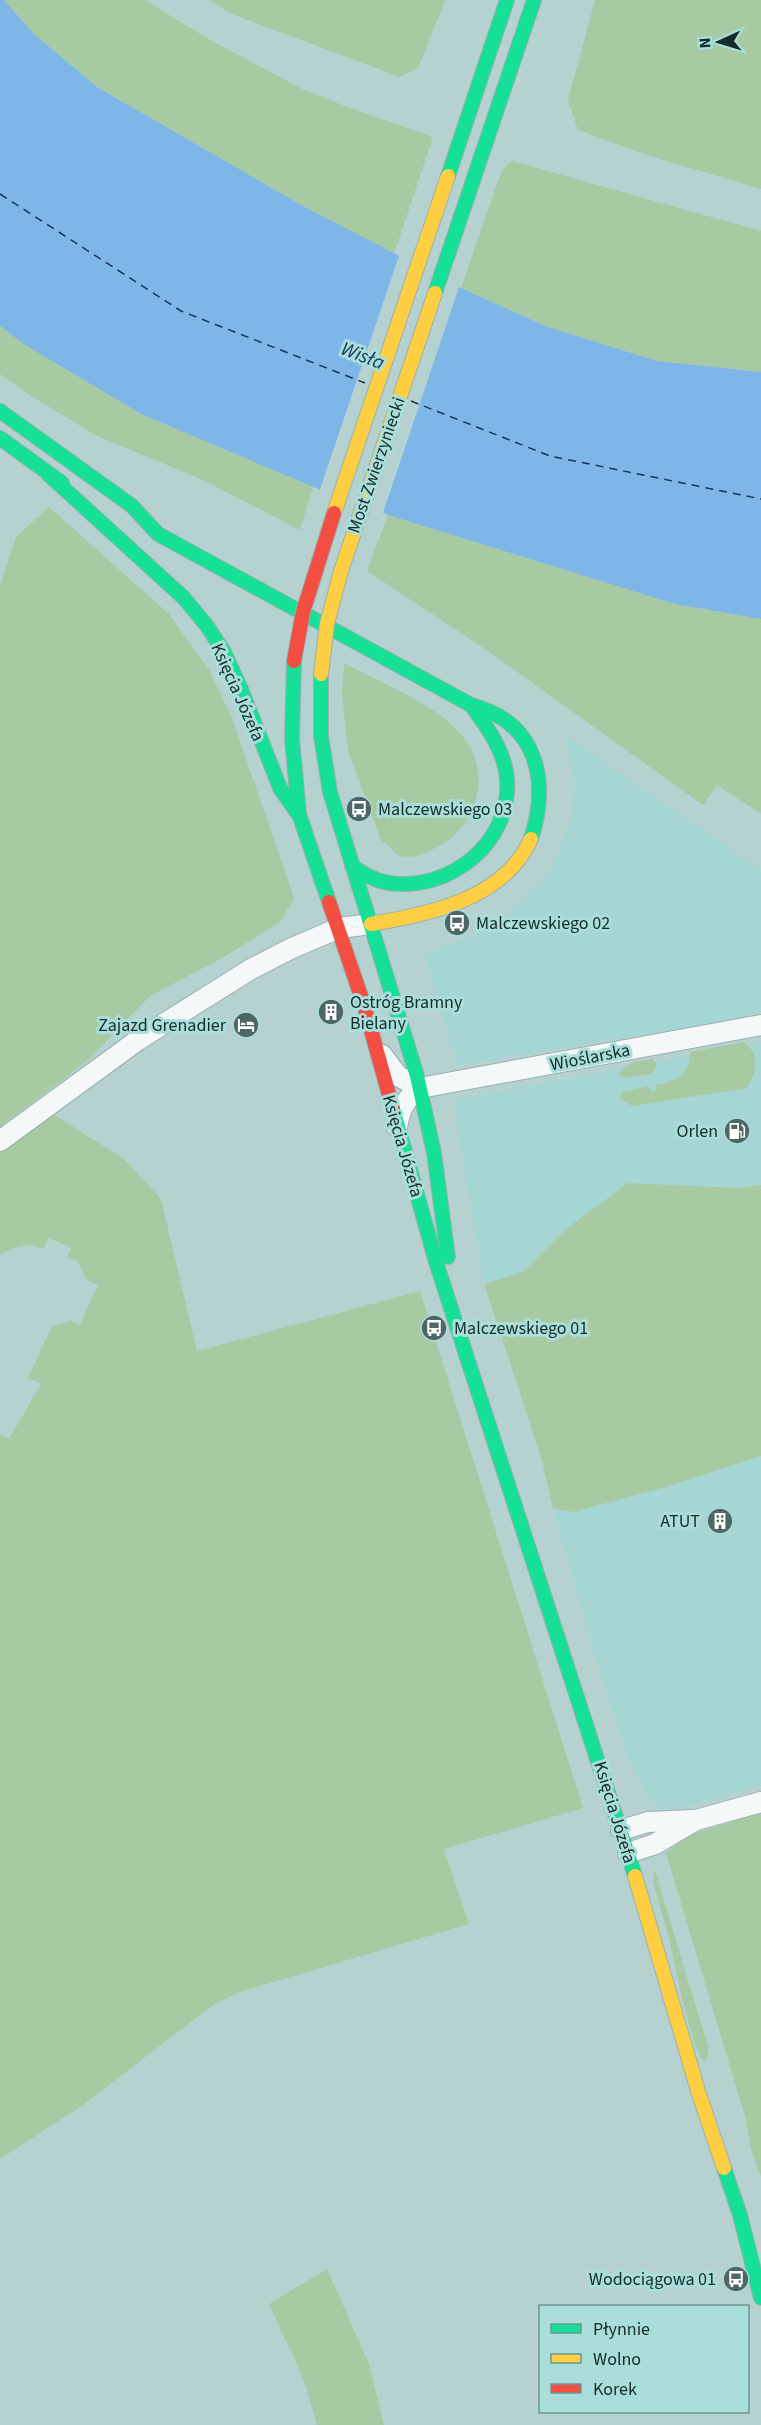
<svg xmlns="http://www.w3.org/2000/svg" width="761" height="2425" font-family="'Source Sans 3',sans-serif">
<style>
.built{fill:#a6d6d3}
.green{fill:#a8caa2}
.water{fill:#7eb6e7}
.pier{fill:#b5d2d0}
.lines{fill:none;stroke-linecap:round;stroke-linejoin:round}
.ferry{stroke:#14375b;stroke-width:1.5;stroke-dasharray:8 6;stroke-linecap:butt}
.street-casing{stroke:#99b0ae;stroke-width:22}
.fast-casing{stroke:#99b0ae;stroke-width:16}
.slow-casing{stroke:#99b0ae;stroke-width:16}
.jam-casing{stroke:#99b0ae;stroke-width:16}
.street{stroke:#f4f8f8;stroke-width:20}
.fast{stroke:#16e098;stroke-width:14}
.slow{stroke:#ffcf43;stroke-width:14}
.jam{stroke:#f24e42;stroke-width:14}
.fast-bridge-casing{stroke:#99b0ae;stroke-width:16;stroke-linecap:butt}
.slow-bridge-casing{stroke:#99b0ae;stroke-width:16;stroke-linecap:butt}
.jam-bridge-casing{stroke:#99b0ae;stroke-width:16;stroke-linecap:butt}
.fast-bridge{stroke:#16e098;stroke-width:14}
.slow-bridge{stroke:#ffcf43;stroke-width:14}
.jam-bridge{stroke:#f24e42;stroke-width:14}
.labels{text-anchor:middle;stroke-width:6;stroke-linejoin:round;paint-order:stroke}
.street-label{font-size:18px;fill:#162c2a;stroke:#a9dedb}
.poi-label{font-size:18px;fill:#162c2a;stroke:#a9dedb;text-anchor:start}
.water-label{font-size:20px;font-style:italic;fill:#14375b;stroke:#a9dedb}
</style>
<rect width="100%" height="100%" fill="#b5d2d0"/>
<path class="built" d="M565,735L761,870V1013L733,1020L457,1065L424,954L499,925L550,872L572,817L574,781Z
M761,1042V1185L566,1229L523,1272L484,1284L457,1125L455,1100Z
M761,1456V1785L675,1809L658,1810L654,1798L648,1800L642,1783L628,1758L594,1653L553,1509L573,1512L662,1488Z"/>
<path class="green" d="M4,0H145L205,37L300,88L345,106L433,137L394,254L303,206L97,87L34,34Z
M209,0H445L418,68L400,77L234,15Z
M595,0H761V189L650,156L578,130L568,100Z
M512,161L761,231V372L657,361L545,326L461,288L502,170Z
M0,326L25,345L141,414L313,487L300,530L203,480L97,436L31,396L0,374Z
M49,507L169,614L209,670L232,718L294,898L280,922L224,957L150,996L88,1060L0,1127V586L16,537Z
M388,515L675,604L761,619V814L717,785L703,805L485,649L367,571Z
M344,663C378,681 432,703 458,731C496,770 478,832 429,851C420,855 409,860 398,855C393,852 389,847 386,842L382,843L348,751L342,694Z
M744,1042C761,1056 757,1071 747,1088L632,1106L620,1099L622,1092L648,1086L650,1091H656V1085C675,1082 691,1074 690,1052Z
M653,1059L657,1065L652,1074L625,1078L619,1075C626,1061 639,1061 653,1059Z
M53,1114L124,1159L161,1199L197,1351L420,1291L583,1808L444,1849L469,1924L240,1992L213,2005L83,2105L0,2159V1435L9,1439L41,1384L28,1378L52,1326L71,1321L80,1325L98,1285L87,1280L77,1261L67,1258L71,1247L48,1238L44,1249C25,1242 17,1245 0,1255V1152L9,1143Z
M628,1183L739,1188L761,1185V1456L662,1488L573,1512L553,1509L542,1460L484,1284L523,1272L566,1229Z
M761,1813V2177L751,2149L745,2116L666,1853L688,1835Z
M654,1868L709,2050L706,2061L704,2062L696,2048L684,2007L669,1938L653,1882Z
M327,2269L369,2364L384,2425H317L304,2380L269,2304Z"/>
<path class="water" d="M0,0H4L34,34L97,87L303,206L461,288L545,326L657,361L761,372V619L675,604L388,515L313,487L141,414L25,345L0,326Z"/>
<path class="pier" d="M400,253L460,284L382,516L319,492Z"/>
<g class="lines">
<path class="ferry" d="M0,194L181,311L365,383
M411,401L550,456L761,499"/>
<g class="street-casing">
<path id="street" d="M382,1055L398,1076L420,1088
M397,1127C400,1110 405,1098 420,1088L761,1025
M0,1141L138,1040L251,969L290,949L339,928L371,924
M621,1830L648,1822L693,1820
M628,1853L655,1844L696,1820L761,1802"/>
</g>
<g class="fast-casing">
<path id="fast" d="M509,74L534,0
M448,176L507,0
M0,411L132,506L158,534L471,705C537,722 550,780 531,839
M0,438L62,483
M48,474L184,598L207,626L224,652L241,689L280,788L300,817L329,902
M294,661L292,739L299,813
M321,674V736L330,792L417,1076L434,1153L448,1257
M352,866C364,874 375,881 389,883C450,892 512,842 507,779C505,751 487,727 471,705
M393,1109L436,1262L635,1876
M724,2168L740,2215L761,2298"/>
</g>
<g class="slow-casing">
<path id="slow" d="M334,513L448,176
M371,924C430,914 504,899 531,839
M635,1876L698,2091L724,2168"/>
</g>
<g class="jam-casing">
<path id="jam" d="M329,902L364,1005L393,1109"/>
</g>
<use href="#street" class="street"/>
<use href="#fast" class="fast"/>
<use href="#slow" class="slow"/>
<use href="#jam" class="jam"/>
<g class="fast-bridge-casing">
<path id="fast-bridge" d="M435,293L509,74"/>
</g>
<g class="slow-bridge-casing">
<path id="slow-bridge" d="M321,674L327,624L341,571L435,293"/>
</g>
<g class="jam-bridge-casing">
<path id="jam-bridge" d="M294,661L303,612L334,513"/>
</g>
<use href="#fast-bridge" class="fast-bridge"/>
<use href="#slow-bridge" class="slow-bridge"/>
<use href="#jam-bridge" class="jam-bridge"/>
</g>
<defs>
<g id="bus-disc" transform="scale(1.35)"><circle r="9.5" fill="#4e6664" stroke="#a9dedb"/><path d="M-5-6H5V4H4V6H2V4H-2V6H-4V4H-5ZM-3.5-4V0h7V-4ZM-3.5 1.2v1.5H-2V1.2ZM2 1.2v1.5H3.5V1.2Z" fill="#fff"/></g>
<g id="building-disc" transform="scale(1.35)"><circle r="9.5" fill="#4e6664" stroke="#a9dedb"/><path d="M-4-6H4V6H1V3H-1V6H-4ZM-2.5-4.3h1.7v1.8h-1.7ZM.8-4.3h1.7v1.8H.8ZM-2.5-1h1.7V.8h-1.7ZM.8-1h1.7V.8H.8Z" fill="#fff"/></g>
<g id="hotel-disc" transform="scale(1.35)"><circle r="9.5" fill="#4e6664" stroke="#a9dedb"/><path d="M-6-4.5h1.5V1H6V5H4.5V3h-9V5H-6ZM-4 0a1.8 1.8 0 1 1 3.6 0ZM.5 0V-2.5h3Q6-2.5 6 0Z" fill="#fff"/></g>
<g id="fuel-disc" transform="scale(1.35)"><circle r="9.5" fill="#4e6664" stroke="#a9dedb"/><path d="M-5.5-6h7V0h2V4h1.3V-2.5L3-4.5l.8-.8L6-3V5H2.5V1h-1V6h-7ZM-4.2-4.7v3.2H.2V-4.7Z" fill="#fff"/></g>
</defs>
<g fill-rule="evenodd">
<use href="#bus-disc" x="359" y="809"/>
<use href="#bus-disc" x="457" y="923"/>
<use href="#building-disc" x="331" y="1012"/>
<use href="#hotel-disc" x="246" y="1025"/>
<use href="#fuel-disc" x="737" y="1131"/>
<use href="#bus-disc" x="434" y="1328"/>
<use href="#building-disc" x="720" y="1521"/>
<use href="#bus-disc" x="736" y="2279"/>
</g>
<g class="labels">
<g class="street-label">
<text transform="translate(376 465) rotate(-71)" y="6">Most Zwierzyniecki</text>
<text transform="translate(238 692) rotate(66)" y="6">Księcia Józefa</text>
<text transform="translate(590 1057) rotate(-11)" y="6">Wioślarska</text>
<text transform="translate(403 1146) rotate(74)" y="6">Księcia Józefa</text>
<text transform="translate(615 1812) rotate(73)" y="6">Księcia Józefa</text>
</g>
<g class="poi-label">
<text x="378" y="815">Malczewskiego 03</text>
<text x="476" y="929">Malczewskiego 02</text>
<text x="350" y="1008">Ostróg Bramny<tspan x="350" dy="21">Bielany</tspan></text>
<text x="226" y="1031" text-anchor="end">Zajazd Grenadier</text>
<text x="718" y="1137" text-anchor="end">Orlen</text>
<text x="454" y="1334">Malczewskiego 01</text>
<text x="700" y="1527" text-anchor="end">ATUT</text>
<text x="716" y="2285" text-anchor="end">Wodociągowa 01</text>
</g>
<g class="water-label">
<text transform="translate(363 355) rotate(21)" y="7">Wisła</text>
</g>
</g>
<rect x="539" y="2305" width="210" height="108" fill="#a9dedb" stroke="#6e9794" stroke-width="1.5"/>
<rect x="551" y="2324" width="30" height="9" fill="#16e098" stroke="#6e9794" stroke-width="1.5"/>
<text x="593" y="2335" font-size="18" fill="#162c2a">Płynnie</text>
<rect x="551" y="2354" width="30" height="9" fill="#ffcf43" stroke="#6e9794" stroke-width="1.5"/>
<text x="593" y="2365" font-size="18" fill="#162c2a">Wolno</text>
<rect x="551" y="2384" width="30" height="9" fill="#f24e42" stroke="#6e9794" stroke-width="1.5"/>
<text x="593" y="2395" font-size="18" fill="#162c2a">Korek</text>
<g transform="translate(719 42) rotate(266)" stroke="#a9dedb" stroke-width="4.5" paint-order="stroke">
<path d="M0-4.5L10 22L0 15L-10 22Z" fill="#162c2a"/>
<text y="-9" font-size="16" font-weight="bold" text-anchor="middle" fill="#162c2a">N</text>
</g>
</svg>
